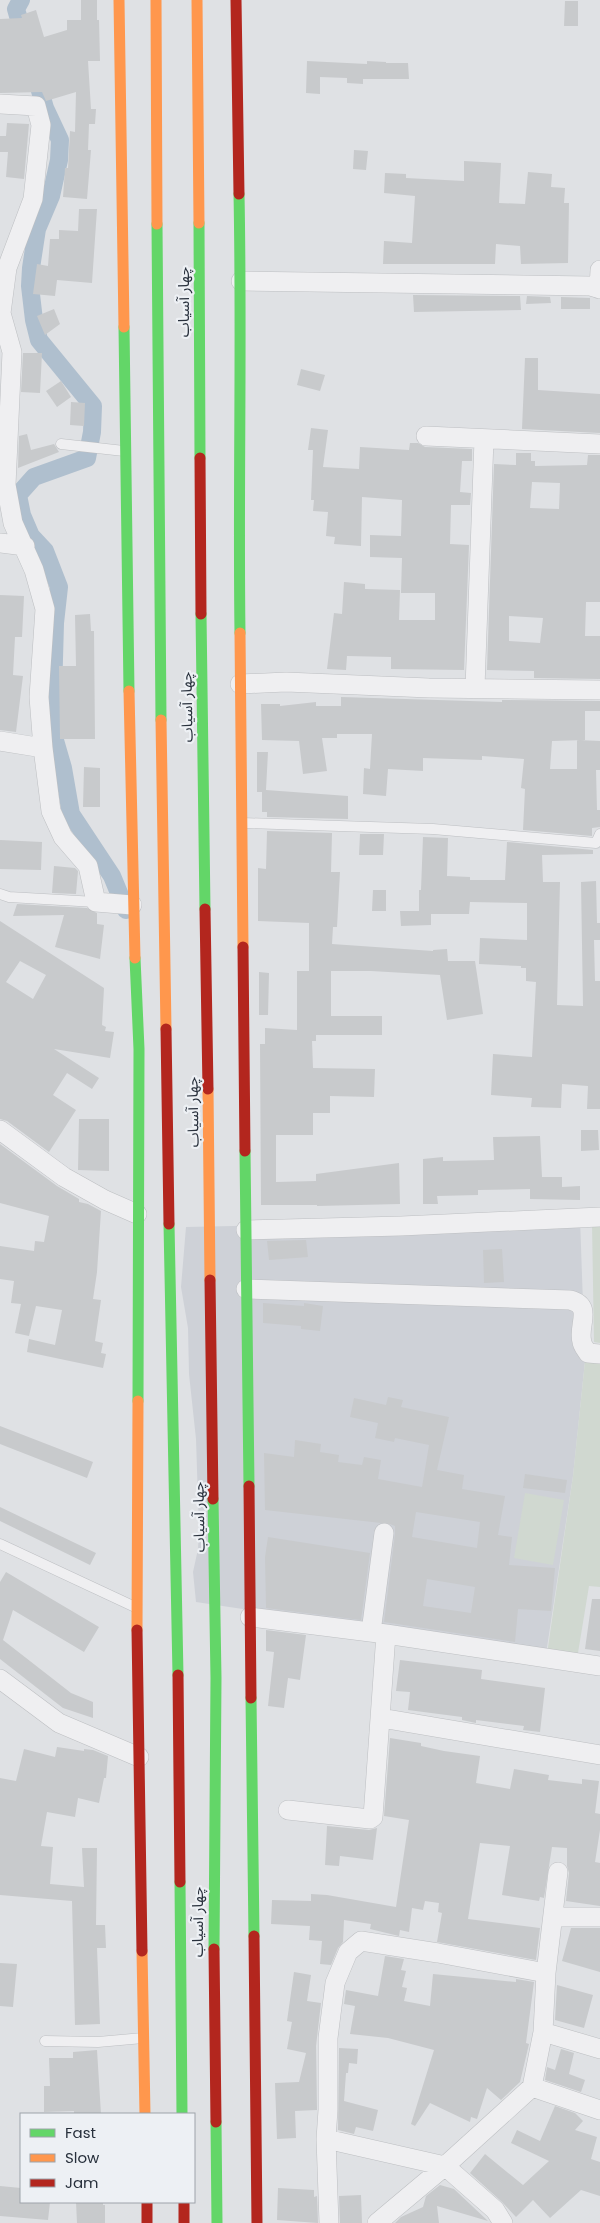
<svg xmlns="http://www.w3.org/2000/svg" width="600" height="2223" font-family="Poppins,'Noto Sans Arabic',sans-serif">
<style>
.built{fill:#ced1d7}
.green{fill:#d0d8d0}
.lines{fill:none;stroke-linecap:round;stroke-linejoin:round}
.canal{stroke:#afbfce;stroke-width:18}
.building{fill:#c8cacc;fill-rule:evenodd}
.lane-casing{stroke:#bdbfc2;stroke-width:11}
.street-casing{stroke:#bdbfc2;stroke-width:20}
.lane{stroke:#efeff1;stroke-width:10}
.street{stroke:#efeff1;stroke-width:19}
.fast{stroke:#63d668;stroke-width:11}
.slow{stroke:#ff974d;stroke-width:11}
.jam{stroke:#b3261e;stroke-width:11}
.labels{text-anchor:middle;stroke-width:4.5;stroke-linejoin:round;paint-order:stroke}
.street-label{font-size:15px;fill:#28303c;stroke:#edf0f4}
</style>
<rect width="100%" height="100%" fill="#dfe1e4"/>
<path class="built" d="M580,1218L585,1361L573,1476L546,1654L196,1602L193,1572L198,1549L199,1530L196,1439L189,1374L188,1328L181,1287L186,1227Z"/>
<path class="green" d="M592,1224H600V1343L594,1342Z
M585,1361L600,1362V1587L589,1586L577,1659L547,1654L573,1476Z
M525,1493L564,1500L553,1565L514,1558Z"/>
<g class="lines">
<path class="canal" d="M21,0L16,9L25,40
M34,70L45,108L60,140L59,160L51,196L37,229L31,268L30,286L34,320L39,340L93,406L92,432L87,458L34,477L18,495L22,515L31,536L45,551L59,587L55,623L52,730L63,768L71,814L112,876L126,910"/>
</g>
<path class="building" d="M81,0H97V20H99L100,61H88L91,109H96L95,124H89L88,150H91L87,199L63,197L65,168H68L70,131L75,132L76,92L46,101L42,92L0,93V19L22,18L21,15L36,10L44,37L67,30V20H81Z
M565,1H578V26H564Z
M307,61L367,64V61L386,62V63H408L409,79H363V84L347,83V78L320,77V94L306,93Z
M7,123L29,124L24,179L6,177L8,152H0V136H6Z
M354,150L368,151L366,170L353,169Z
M464,161L501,163L499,203L525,204L528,172L552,174L551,187L565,188L564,203H569L568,263L521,264L520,246L496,244L495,264H383L384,241L412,243L415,196L384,193L385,173L406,174V178L464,181Z
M79,209H97L92,283L57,280L55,296L33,294L37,264L48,266L50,239H59V230L78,231Z
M413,295L520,296L521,310L414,312Z
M527,296L550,297L551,303L526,304Z
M561,297L590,298V309H561Z
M54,309L60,324L45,335L37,316Z
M23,353H42L40,393L21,392Z
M525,358H538V390L600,394V433L522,429Z
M301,369L325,375L320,391L297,385Z
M61,381L71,397L57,407L46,391Z
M71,402L85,403L84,426L70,425Z
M311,428L328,430L323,467L359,469L360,447L409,450L410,443H418L425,447L472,449V461H462L460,492L471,493L470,505H451L450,544L469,545L464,670L391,669V657L347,656L346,670L327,669L334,613L342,614L344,582L365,584V589L400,590L399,620H435V593H401L402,558L370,557V535L401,536L402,500L362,497L361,546L334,544L335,537L326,536L328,512L313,511L314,500H311L313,450H308Z
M27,434L31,450L54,444L59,452L18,468L19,436Z
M516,453H531V461H535V466L587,465L588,455H600V602H586L585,636H600V679L534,678V671L487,670L494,464L516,465ZM532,482L560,483L559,509L530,508ZM509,616L543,618L540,643L509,641Z
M0,595L24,596L22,637H15L13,675L23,676L16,732L0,730Z
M90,614L91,631H94L95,739H60L59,666H76L75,615Z
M341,697L502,702V700L600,701V711H585V740L552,741L550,769H577V740L600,741V770H596L597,810H600V827L592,828V836L523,830L525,789L521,788L524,759L482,756V760L423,758V771L388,769L386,796L363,794L364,768L370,769L372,734H337V738H322L327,771L303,774L299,741L262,740L261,704H280V706L316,702V706H341Z
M257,752H268L266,790L348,796V819L267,817V812H262V792H257Z
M84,767L100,768V807H83Z
M267,831L332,833L331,872H340L337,927H333L332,944L433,951V950L447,949L448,961H475L483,1014L447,1020L440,975L371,971H331V1016H382V1035H316V1041H312L313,1068L375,1069L374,1097L330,1096V1113H313V1135H276V1182L316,1181V1174L399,1163L400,1204L317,1206V1205H261L260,1044H265V1028L297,1030V971H309V923L258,921V868L266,869Z
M360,834H384L383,855H359Z
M423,837L448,838L447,876L470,877V880H505L507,842L593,850V854L542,855L543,882H560L557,1005L583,1006L581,882L596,881L597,923H600V940H594L595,981H600V1109H587L588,1086L562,1084L561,1108L531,1107L532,1098L491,1095L493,1054L532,1057L536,982L526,981V968H521V966L479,964L480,938L527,940V903L470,902L469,914H431V925L401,926L400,911H419V890H421Z
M0,840L42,842L41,870L0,869Z
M54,866L75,868L78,871L76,894L52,893Z
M373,890H386V911H372Z
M17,904L87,908L97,913V924L104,925L100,959L55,947L64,915L13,916Z
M0,921L104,988L102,1025L106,1027L105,1031L114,1032L110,1058L54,1049L99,1078L92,1089L67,1073L53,1095L76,1110L49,1152L7,1121L0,1119ZM20,961L46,975L33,999L6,982Z
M259,972L269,973L268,1015H259Z
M79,1119H109V1171L78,1170Z
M581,1130H598L599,1150L581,1151Z
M540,1136L542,1177H562V1187L580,1186V1200L530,1199V1189L478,1190V1195L437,1196L438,1204H423V1159L443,1157V1161L494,1160L493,1137Z
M0,1144L57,1186L79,1199V1202L88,1204L101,1211L97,1272L93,1299L101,1300L95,1341L103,1343L101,1353L106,1354L103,1368L27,1352L29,1339L55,1345L62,1310L36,1306L29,1336L15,1333L21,1304L11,1303L14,1281L0,1279V1246L34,1251L35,1241L44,1242L49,1216L0,1203Z
M306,1240L308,1257L269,1260L267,1241Z
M502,1249L504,1282L484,1283L483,1250Z
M263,1303L304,1306V1303L323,1306L320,1331L301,1329V1326L263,1323Z
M388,1397L403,1400L401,1407L449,1417L437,1470L464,1475L462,1489L505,1496L498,1535L512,1537L509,1565L555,1568L551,1611L518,1609L515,1642L384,1622L395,1534V1526L390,1524L265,1510L264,1453L294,1457L295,1440L321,1444L320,1452L339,1455L338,1462L362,1465L364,1457L381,1460L378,1479L422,1487L429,1445L395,1438L394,1442L375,1438L378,1423L350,1417L354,1398L386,1405ZM416,1512L480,1522L477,1548L412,1537ZM427,1579L475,1587L471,1613L423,1606Z
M0,1426L93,1462L87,1478L0,1444Z
M525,1474L567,1480L565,1493L523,1488Z
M0,1507L96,1553L90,1565L0,1521Z
M268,1537L370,1553L361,1620L266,1608L265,1557Z
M6,1572L99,1627L84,1652L13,1610L3,1640L71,1693L93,1702V1718L63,1708L0,1659V1582Z
M592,1599H600V1651L585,1649Z
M266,1630L306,1635L300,1680L288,1678L284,1708L268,1706L274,1652L266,1651Z
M400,1660L482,1670L481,1679L545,1688L540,1732L523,1730L524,1726L476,1720V1723L462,1720V1717L408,1710L410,1692L396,1691Z
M390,1738L421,1743V1746L444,1751L480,1756L476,1783L510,1789L514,1769L549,1775L548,1780L582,1784V1779L599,1781L595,1813L600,1814V1830L595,1862L600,1863V1906L566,1901L569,1873L567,1866V1848L552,1847L544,1898L540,1897L539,1901L502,1895L510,1846L480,1843L468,1919L540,1928L536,1960L437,1942L442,1913L438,1912L439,1903L425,1901L423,1910L412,1908L409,1932L400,1930L399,1936L370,1929L371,1924L344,1920L343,1942L338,1948L331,1965L320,1964L322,1941L309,1940L310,1926L271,1924L272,1900L311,1901V1894L327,1895L396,1907L409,1820L384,1816Z
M57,1747L84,1751V1749L93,1750L108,1756L106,1778H104L99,1803L78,1798L75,1817L47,1812L41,1846L53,1847L50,1884L84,1887L82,1848H97L96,1925H105L106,1948H97L100,2024L75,2025L72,1901L0,1895V1778L16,1781L24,1749L55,1757Z
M327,1826L369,1830L377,1828L373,1860L340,1856L339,1866L325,1865Z
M571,1928H600V1972L562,1961Z
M385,1956L404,1959L401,1970L406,1971L402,1987L407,1988L404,2001L430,2006L433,1974L516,1982V1979L534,1982L526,2043L529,2044L520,2082L501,2100L487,2088L477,2119L471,2117L470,2122L430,2103L415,2126L411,2124L434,2050L388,2038L350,2034L355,2006L344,2004L346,1990L378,1996Z
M0,1963L17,1964L13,2007L0,2006Z
M294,1972L311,1975L307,2001L321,2003L316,2046L317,2110L295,2111L296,2138L277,2139L275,2083L299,2082L306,2053L287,2049L292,2022L287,2021Z
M557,1985L593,1995L584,2028L555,2020Z
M339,2048L358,2049L357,2064L349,2063L348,2073H346L344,2101L378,2110L373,2131L356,2127L354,2134L338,2130Z
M561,2049L574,2053L569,2074L585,2080L581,2092L545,2080L547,2067L555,2070Z
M97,2050L101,2114H74V2111L44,2112V2086H50L49,2058H73V2052Z
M555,2106L575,2113L583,2121L575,2130L597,2137L591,2159L600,2162V2196L581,2190L550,2218L533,2200L516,2217L502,2202L470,2173L485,2154L523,2185L549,2161L511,2143L517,2130L540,2141Z
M440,2185L454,2189L488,2221L437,2206L439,2223H395L401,2217L423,2207L426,2196Z
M0,2186L21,2188V2202H50L48,2220L0,2216Z
M278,2188L314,2190V2197L317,2196L318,2223L277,2220Z
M361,2195L362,2223H340L339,2196Z
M76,2202H103V2205H105V2223H77Z"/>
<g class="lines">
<g class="lane-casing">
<path id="lane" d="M61,444L124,451
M243,823L433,829L596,843L600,834
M0,894L9,897L96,902
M0,1544L135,1607
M45,2041L98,2042L143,2038"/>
</g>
<g class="street-casing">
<path id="street" d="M0,104L36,106L41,125L33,199L7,268L1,313L12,352L6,485L13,523L34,570L45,609L39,697L43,748L51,811L63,837L88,866L96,902L132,905
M241,281L590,286L600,289
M599,289L600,270
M426,436L600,444
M0,543L25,546
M240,684L286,682L429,688L600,690
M475,688L484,439
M0,741L43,748
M0,1130L64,1177L105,1200L137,1214
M246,1230L401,1226L600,1217
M246,1289L570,1300C594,1306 577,1326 582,1342C582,1345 586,1350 588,1353L600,1354
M250,1617L386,1634L600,1666
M371,1632L384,1533
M0,1679L59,1723L139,1757
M381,1718L600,1755
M288,1810L370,1819L373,1817L386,1634
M553,1917H600
M543,2032L600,2049
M532,2087L600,2110
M326,2139L445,2166L495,2210L503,2223
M329,2223L326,2139L328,2110V2038L335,1983L348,1952L361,1941L438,1953L546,1973
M377,2223L445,2166L532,2087L543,2032L546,1973L558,1872"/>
</g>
<use href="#lane" class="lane"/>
<use href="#street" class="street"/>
<path class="fast" d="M239,194C242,341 238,487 240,633
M199,223L200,458
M157,224L161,720
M124,327L129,691
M201,614L205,909
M135,958L139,1049L138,1401
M245,1151L249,1486
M169,1224L178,1675
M213,1499L216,1678L214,1949
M251,1698L254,1936
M180,1882L182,2114
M216,2122L217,2223"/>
<path class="slow" d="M119,0L124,327
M156,0L157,224
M197,0L199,223
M240,633L243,947
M129,691L135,958
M161,720L166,1029
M208,1089L210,1280
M137,1630L138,1401
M142,1951L145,2114"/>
<path class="jam" d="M236,0L239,194
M200,458L201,614
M205,909L208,1089
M243,947L245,1151
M166,1029L169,1224
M210,1280L213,1499
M249,1486L251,1698
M137,1630L142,1951
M178,1675L180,1882
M254,1936L257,2223
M214,1949L216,2122
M147,2202V2223
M184,2202V2223"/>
</g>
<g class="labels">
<g class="street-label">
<text transform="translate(184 302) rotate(-90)" y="5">چهار آسیاب</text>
<text transform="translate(187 707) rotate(-91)" y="5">چهار آسیاب</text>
<text transform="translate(193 1112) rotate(-91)" y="5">چهار آسیاب</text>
<text transform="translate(199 1517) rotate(-91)" y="5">چهار آسیاب</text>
<text transform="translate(198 1922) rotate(-90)" y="5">چهار آسیاب</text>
</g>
</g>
<rect x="20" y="2113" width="175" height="90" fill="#edf0f4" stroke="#9ea3aa"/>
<rect x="30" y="2129" width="25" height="8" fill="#63d668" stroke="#9ea3aa"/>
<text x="65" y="2138" font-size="15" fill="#28303c">Fast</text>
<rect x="30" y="2154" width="25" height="8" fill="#ff974d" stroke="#9ea3aa"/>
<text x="65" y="2163" font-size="15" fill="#28303c">Slow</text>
<rect x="30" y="2179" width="25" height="8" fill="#b3261e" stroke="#9ea3aa"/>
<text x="65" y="2188" font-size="15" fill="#28303c">Jam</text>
</svg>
